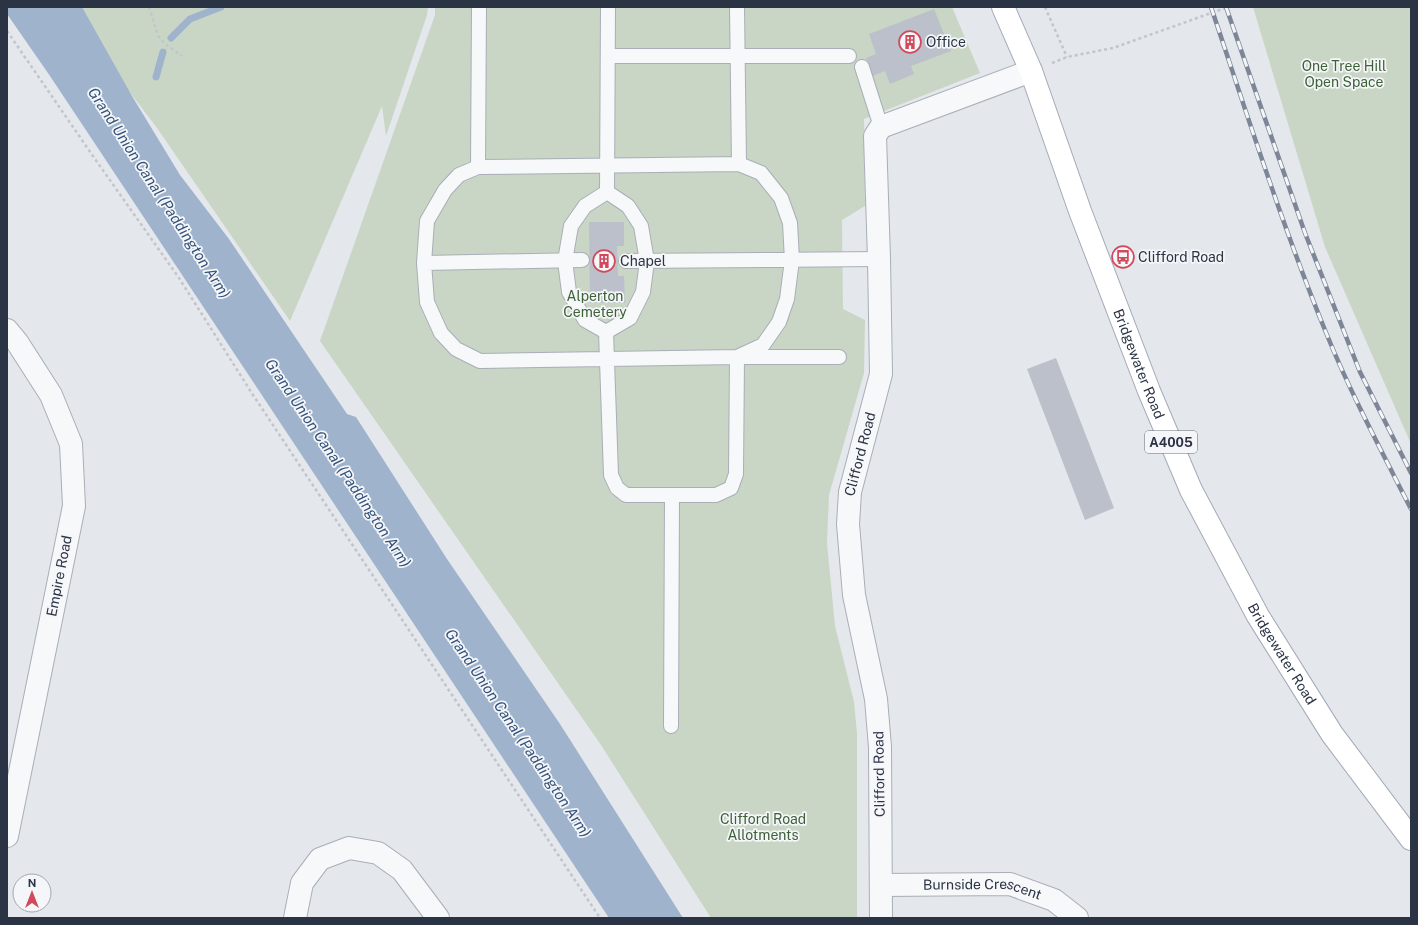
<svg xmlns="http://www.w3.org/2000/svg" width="1418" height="925" font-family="'Public Sans',sans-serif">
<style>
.green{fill:#c9d6c5}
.water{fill:#9fb4cc}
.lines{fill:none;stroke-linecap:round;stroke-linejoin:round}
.stream{stroke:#9fb4cc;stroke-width:7}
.building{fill:#bbc0ca}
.service-casing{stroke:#a9aeb7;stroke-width:16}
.minor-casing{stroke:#a9aeb7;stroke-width:24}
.primary-casing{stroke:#a3abb8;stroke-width:24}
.path{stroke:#c2c5cb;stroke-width:2.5;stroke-dasharray:3 3;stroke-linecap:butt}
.service{stroke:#f7f8fa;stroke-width:14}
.minor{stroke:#f7f8fa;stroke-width:22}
.primary{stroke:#fff;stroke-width:22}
.rail-casing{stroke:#7d8696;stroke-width:4.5}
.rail{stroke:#f4f6f9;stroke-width:3;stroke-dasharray:9;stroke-linecap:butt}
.labels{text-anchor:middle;stroke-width:3.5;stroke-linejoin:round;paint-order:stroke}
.shield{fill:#f4f6f9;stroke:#676e7b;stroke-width:1}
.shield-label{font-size:13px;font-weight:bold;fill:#2b3445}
.poi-label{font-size:14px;fill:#2b3445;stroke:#f4f6f9;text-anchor:start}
.park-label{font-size:14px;fill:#3f6138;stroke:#f4f6f9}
.street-label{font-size:14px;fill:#2b3445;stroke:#f4f6f9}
.water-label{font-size:15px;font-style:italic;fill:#34527a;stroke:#f4f6f9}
</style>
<rect width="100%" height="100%" fill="#e4e7ec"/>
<path class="green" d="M65,7H428L427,15L386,136L382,106L290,321L157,128Z
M435,7H952L980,73L864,119L865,206L842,220L843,309L865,320L864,373L829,495L827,543L835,626L854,702L857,733V918H711L601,745L320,341L435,15Z
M1253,7H1411V444L1325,247Z"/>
<path class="water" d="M7,7H82L132,96L180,175L229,239L347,414L356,417L447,559L560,724L683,918H609L50,76L7,14Z"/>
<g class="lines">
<path class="stream" d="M171,38L190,19L221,7
M156,77L163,52"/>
</g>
<path class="building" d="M934,9L951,51L911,66L914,74L890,84L885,71L873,76L866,58L876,54L869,34Z
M589,222H624V246H617L618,276H624L625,303H590Z
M1056,358L1114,508L1085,520L1027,369Z"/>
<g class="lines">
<g class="service-casing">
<path id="service" d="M737,7L739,164
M608,56H849
M862,67L881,127
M478,167L479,7
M607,192L628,206L641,226L647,261L643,292L630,318L606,332L585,320L569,292L565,261L571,226L585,206Z
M607,192L608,7
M626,261L879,259
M424,263L427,302L441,333L456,349L480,361L737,357L763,345L779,322L787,299L792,260L790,223L781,198L761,173L739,164L478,167L459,175L445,190L427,221L424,263L582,260
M606,332L611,475L617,488L626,495H716L731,488L736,474L737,357H839
M671,726L672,496"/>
</g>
<g class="minor-casing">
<g id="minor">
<path d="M7,330L17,342L51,395L71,444L74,506L7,836"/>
<path id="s1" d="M881,885L1010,884L1054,900L1077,918"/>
<path d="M295,918L302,883L320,859L349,848L378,853L402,870L438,918"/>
<path id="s2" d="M881,918L880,747L876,699L854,595L848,524L850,492L881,374L879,259L875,136L881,127L1031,71"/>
</g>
</g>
<g class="primary-casing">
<g id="primary">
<path id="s3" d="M1003,7L1031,71L1080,211L1149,391L1191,490L1258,616L1332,734L1411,839"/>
</g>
</g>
<path class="path" d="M149,7L158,36L164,43L182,56
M1045,7L1067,57
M7,31L95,159L179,278L253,395L600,918
M1052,63L1067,57L1113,48L1228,7"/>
<use href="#service" class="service"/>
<use href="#minor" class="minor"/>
<use href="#primary" class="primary"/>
<g class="rail-casing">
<path id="rail" d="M1211,7C1248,117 1283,228 1327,335C1351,394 1382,452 1411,509
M1226,7L1305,233L1360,372L1411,473"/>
</g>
<use href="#rail" class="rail"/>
</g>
<defs>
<g id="building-ring" transform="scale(1.15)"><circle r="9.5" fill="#f4f6f9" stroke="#d1495b" stroke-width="1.5"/><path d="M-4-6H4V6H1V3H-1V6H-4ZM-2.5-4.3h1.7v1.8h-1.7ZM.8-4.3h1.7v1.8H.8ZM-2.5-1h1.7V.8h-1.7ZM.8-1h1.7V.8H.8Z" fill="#d1495b"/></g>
<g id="bus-ring" transform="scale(1.15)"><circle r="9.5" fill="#f4f6f9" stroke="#d1495b" stroke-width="1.5"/><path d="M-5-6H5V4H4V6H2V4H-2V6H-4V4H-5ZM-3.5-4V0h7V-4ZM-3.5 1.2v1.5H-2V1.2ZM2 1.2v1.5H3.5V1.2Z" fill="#d1495b"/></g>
</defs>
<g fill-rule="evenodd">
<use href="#building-ring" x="910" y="42"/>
<use href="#bus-ring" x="1123" y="257"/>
<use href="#building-ring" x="604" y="261"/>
</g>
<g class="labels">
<rect class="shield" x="1145" y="431" width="52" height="22" rx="3"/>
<g class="shield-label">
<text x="1171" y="447">A4005</text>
</g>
<g class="poi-label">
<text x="926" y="47">Office</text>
<text x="1138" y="262">Clifford Road</text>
<text x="620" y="266">Chapel</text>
</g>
<g class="park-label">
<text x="1344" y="71">One Tree Hill<tspan x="1344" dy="16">Open Space</tspan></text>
<text x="595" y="301">Alperton<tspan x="595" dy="16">Cemetery</tspan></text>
<text x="763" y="824">Clifford Road<tspan x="763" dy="16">Allotments</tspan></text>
</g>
<g class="street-label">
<text dy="5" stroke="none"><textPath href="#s3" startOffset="382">Bridgewater Road</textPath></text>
<text dy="5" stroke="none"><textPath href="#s2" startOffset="468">Clifford Road</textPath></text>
<text transform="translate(59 576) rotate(-79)" y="5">Empire Road</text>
<text dy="5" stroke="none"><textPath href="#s3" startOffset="706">Bridgewater Road</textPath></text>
<text transform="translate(879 774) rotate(-91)" y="5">Clifford Road</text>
<text dy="5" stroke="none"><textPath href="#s1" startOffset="102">Burnside Crescent</textPath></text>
</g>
<g class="water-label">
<text transform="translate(159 193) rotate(57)" y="5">Grand Union Canal (Paddington Arm)</text>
<text transform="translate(338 463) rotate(56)" y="5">Grand Union Canal (Paddington Arm)</text>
<text transform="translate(518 733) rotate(56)" y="5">Grand Union Canal (Paddington Arm)</text>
</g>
</g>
<rect width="1418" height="925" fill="none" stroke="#2b3445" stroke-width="16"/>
<g transform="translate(32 893)"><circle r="19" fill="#f4f6f9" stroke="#a4a8b1"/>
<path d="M0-3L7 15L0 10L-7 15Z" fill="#d1495b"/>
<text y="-6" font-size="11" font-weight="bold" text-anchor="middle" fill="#2b3445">N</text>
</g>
</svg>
